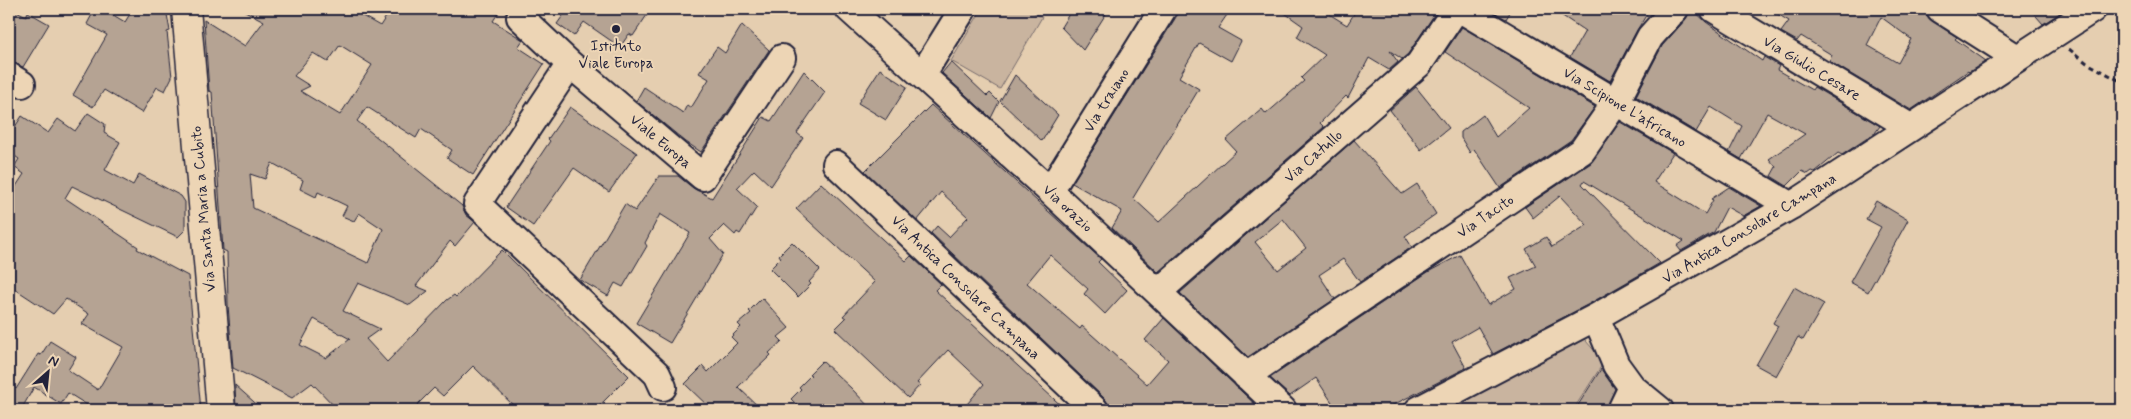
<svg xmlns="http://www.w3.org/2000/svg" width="2131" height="419" font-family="Mynerve,sans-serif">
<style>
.green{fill:#c9b49f;stroke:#766b6d}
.building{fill:#b5a393;stroke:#22223b;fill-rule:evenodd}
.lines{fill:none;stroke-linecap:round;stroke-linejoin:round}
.minor-casing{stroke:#22223b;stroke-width:30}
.major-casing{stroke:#22223b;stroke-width:31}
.path{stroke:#22223b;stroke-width:3;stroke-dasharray:5 4;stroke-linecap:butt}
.minor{stroke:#edd5b5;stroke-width:26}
.major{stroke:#edd5b5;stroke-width:28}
.poi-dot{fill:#22223b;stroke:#edd5b5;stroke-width:2}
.labels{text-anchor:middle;stroke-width:4;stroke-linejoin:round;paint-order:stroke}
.poi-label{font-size:15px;fill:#22223b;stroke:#edd5b5}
.street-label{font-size:15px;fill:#22223b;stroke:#edd5b5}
</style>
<rect width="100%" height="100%" fill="#e5ceb0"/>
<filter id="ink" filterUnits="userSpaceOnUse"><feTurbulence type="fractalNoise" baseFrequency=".02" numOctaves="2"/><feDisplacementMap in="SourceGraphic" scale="10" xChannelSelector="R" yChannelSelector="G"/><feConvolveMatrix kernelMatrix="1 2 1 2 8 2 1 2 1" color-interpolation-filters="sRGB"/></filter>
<g filter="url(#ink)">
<path class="green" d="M982,9H1027L1042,17L1000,89L951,61Z
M1580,334L1604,362L1573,410H1441Z"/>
<path class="building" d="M9,9H13L26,16L28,12L49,24L23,67L9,61Z
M95,9H103L125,22L133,9H166L170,31L167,32L172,77L165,91L157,87L142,113L104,90L93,107L73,95L107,35L87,24Z
M241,9H350L380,26L391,9H501L493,21L523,40L518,47L544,64L473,175L447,158L452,150L421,129L416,138L367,107L357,121L462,206L466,215L475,222L455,246L450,241L416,286L428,291L410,305L358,283L343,311L380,329L366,339L387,362L447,300L454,295L456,297L502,250L629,376L595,410H518L473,366L443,396L434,388L412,410H338L312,383L292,398L233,368L228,305L227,252L223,250L212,92L209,91L204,20L245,46L264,21ZM340,45L372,65L340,115L300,91L310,86L294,76L313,53L328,62ZM272,163L303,180L300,189L316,197L318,192L347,206L342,216L354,221L359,213L383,229L368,263L253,208L250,174L265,179ZM314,319L350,339L326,358L300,345Z
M565,9H651L633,36L629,34L620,47L584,22L574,36L557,24L567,10Z
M1072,9H1109L1083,50L1061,27Z
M1178,9H1231L1218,28L1241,41L1231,61L1199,43L1179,77L1199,89L1133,198L1159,222L1236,151L1226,140L1262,109L1266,114L1304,81L1301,78L1325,55L1297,37L1303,26L1279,9H1321L1347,25L1357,9H1438L1408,54L1402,59L1390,51L1398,62L1389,70L1369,58L1348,98L1346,96L1320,123L1324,127L1158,272L1112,228L1122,211L1072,183L1176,17Z
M1489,9H1512L1506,19Z
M1552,9H1650L1637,30L1610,81L1570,57L1585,31Z
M1692,9L1706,22L1762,61L1764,57L1779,66L1777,70L1812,90L1814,87L1880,126L1875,133L1842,155L1838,153L1815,172L1812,171L1808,174L1802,171L1787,186L1771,176L1776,167L1769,159L1805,134L1767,113L1741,159L1729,152L1742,126L1711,107L1696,132L1636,96L1662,46L1686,19Z
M1769,9H1925L1927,15L1932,21L1957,37L1955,39L1986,61L1969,72L1968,71L1911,110L1829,61L1832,55L1801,36L1797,41L1781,32L1789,21ZM1881,17L1911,39L1898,63L1867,45Z
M2030,9H2066L2043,24Z
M742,25L769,50L701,152L686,142L636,101L644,87L683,113L687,105L691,108L709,79L699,73L717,47L725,53Z
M1462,27L1595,107L1571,140L1500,188L1474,149L1470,153L1461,138V132L1483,115L1496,137L1529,108L1445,52Z
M951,62L987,96L990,93L999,102L991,118L942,73Z
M880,69L907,87L886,120L858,103Z
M804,71L825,92L797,133L803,138L771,186L754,170L737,188L757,207L740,234L737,232L735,235L724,225L710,239L723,254L670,343L636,323L690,233L660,214L645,243L647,246L623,287L615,283L608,296L580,280L625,204L635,211L659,176H678L693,188L712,198L763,117L771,121Z
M1015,75L1058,115L1042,141L1000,101Z
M1416,87L1449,128L1421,150L1390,110Z
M931,105L1101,259L1098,262L1127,290L1105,314L1084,294L1088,289L1050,255L1027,283L1080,329L1082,326L1147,384L1168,360L1145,340L1164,318L1261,410H1113L1109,407L1105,399L931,233L937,226L949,237L968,217L941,192L917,221L865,171Z
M570,107L637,153L609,192L574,168L533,226L506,207L550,141L548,139Z
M88,113L105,124L104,133L120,142L105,170L133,185L139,174L181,196L185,202V230L178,237L72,186L65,198L138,247L137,249L188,276L201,410H95L68,393L61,404L34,387L21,410H9V384L16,389L38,354L41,355L50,341L76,357L68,370L98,390L123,347L82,324L89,314L66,299L53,314L9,285V197L24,174L14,167L19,159L9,152V136L22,116L48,133L58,119L75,131Z
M1620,122L1673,153L1654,182L1705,214L1713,200L1711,199L1729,187L1761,206L1743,216L1727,207L1714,232L1681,251L1677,246L1684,241L1584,181L1582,184L1660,263L1589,304L1493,354L1478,327L1452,342L1466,368L1383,410H1337L1316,378L1290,396L1270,378L1428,272L1460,255L1488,305L1516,289L1510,278L1536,266L1526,249L1546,237L1552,247L1587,225L1560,196L1533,218L1525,207L1591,163Z
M1354,140L1402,194L1417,184L1436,214L1405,236L1412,247L1360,282L1343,259L1319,275L1335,299L1248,357L1180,293ZM1283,219L1306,248L1278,270L1255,242Z
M821,183L906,261L911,256L941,284L935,290L1066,410H962L984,384L948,350L917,383L920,385L908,398L835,329L846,318L843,316L875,282L796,209Z
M1876,201L1908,220L1868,292L1850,282L1881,227L1866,219Z
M792,242L820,270L809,282L811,284L798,297L770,269L781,258L779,255Z
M1794,287L1824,304L1803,340L1798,337L1776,376L1756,365L1778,326L1773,323Z
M762,298L789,328L778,337L782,341L769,353L771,355L738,387L762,410H712L685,384L703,366L708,372L737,343L731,337L741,327L738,324L751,313L749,311Z
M822,361L851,388L872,410H802L791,399L801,389L799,387L811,375L809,374Z
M1601,369L1615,389L1606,410H1575Z
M235,385L263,410H236Z"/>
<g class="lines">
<g class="minor-casing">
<path id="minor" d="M525,9L520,17L570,64L703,177L782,58
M849,9L1050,191L1283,410
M1460,9L1791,206
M1714,9L1910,127
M1940,9L2017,58
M570,64L477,204L657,374L663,387
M922,75L963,9
M9,76L22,84
M836,164L1095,410
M1050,191L1163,9
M1158,292L1419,64L1456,9
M1596,317L1616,365L1632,387L1660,410
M1246,376L1582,151L1616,102L1650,37L1675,9
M1418,410L1596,317L1791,206L2093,9
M1621,410L1632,387"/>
</g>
<g class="major-casing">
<path id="major" d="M186,9L221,410"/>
</g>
<path class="path" d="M2069,49L2087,63L2122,82"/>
<use href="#minor" class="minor"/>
<use href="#major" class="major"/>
</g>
</g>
<circle class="poi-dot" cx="616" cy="29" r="5"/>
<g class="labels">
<g class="poi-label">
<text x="616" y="51">Istituto<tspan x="616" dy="17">Viale Europa</tspan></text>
</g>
<g class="street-label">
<text transform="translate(1812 68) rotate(31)" y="5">Via Giulio Cesare</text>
<text transform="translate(1106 100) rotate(-58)" y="5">Via traiano</text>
<text transform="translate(1625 107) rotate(31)" y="5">Via Scipione L'africano</text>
<text transform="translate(661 141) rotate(40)" y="5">Viale Europa</text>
<text transform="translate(1313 156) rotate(-41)" y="5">Via Catullo</text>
<text transform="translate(1068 208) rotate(43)" y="5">Via orazio</text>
<text transform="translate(203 209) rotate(-95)" y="5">Via Santa Maria a Cubito</text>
<text transform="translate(1485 216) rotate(-34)" y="5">Via Tacito</text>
<text transform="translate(1749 228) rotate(-31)" y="5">Via Antica Consolare Campana</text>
<text transform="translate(966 287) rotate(44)" y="5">Via Antica Consolare Campana</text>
</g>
</g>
<rect width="2131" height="419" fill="none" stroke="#edd5b5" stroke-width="30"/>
<rect x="15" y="15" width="2101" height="389" fill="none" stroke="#22223b" stroke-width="2" filter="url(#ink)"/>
<g transform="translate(48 372) rotate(27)" stroke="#edd5b5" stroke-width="4" paint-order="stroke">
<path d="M0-4L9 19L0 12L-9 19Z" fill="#22223b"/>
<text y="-8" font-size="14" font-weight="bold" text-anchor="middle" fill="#22223b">N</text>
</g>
</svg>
